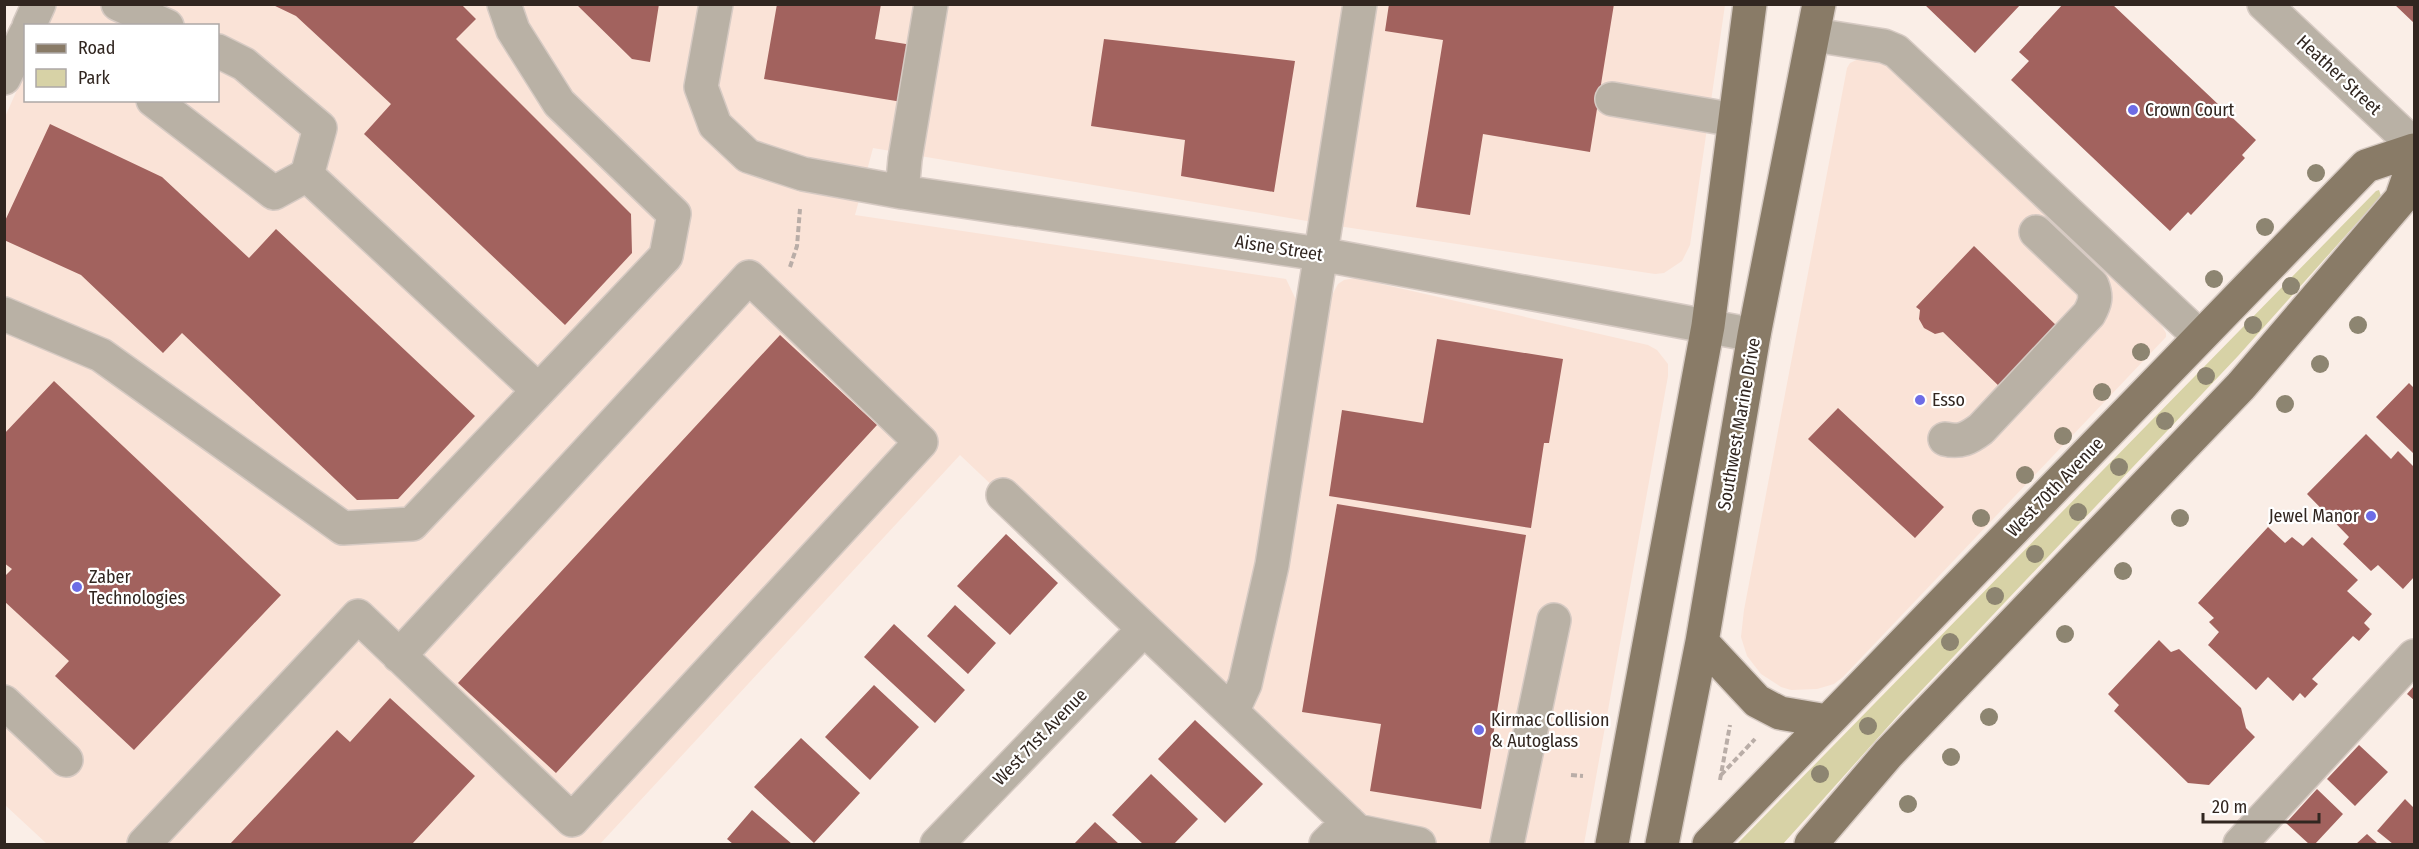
<svg xmlns="http://www.w3.org/2000/svg" width="2419" height="849" font-family="'Fira Sans Condensed',sans-serif">
<style>
.built{fill:#fae3d7}
.green{fill:#d7d2a6}
.building{fill:#a2625e}
.lines{fill:none;stroke-linecap:round;stroke-linejoin:round}
.minor-casing{stroke:#d6cac3;stroke-width:36}
.major-casing{stroke:#d6cac3;stroke-width:36}
.path{stroke:#b9ada7;stroke-width:4;stroke-dasharray:6 3;stroke-linecap:butt}
.minor{stroke:#b9b1a5;stroke-width:33}
.major{stroke:#897b67;stroke-width:33}
.tree{fill:#8d8571}
.poi-dot{fill:#6d6ce6;stroke:#fff;stroke-width:2}
.labels{text-anchor:middle;stroke-width:4.5;stroke-linejoin:round;paint-order:stroke}
.street-label{font-size:18px;fill:#312620;stroke:#fff}
.poi-label{font-size:18px;fill:#312620;stroke:#fff;text-anchor:start}
</style>
<rect width="100%" height="100%" fill="#faeee7"/>
<path class="built" d="M57,5H1725L1690,245L1682,261L1664,273L1655,274L1325,224L873,148L855,215L1286,279L1298,304L1324,310L1338,284L1344,280L1355,278L1648,345L1657,350L1668,364V376L1584,844H1371L960,455L600,844H47L5,805V117L25,72L26,100H218V26L47,25Z
M1870,44L2156,316L2166,333V337L1843,677L1834,684L1817,689L1791,690L1781,687L1761,674L1747,656L1741,637L1744,610L1847,68L1850,63L1865,56Z"/>
<path class="green" d="M2379,190L2381,196L2238,356L1902,711L1783,844H1737L2376,191Z"/>
<path class="building" d="M271,4H461L476,19L456,39L631,214L632,253L565,325L364,134L391,104L296,16Z
M576,4H659L650,62L632,59Z
M777,4H881L875,39L912,45L902,102L764,79Z
M1389,4H1614L1590,152L1483,134L1470,215L1416,207L1443,40L1385,31Z
M1924,4H2021L1975,53Z
M2063,4H2112L2256,140L2242,155L2245,158L2191,215L2188,212L2170,231L2011,80L2029,61L2019,52Z
M2394,4H2414V23Z
M1104,39L1295,61L1274,192L1181,176L1185,140L1091,126Z
M50,124L162,177L249,258L276,229L475,416L398,499L357,500L182,333L163,353L81,275L4,240V223Z
M1974,246L2059,328L2001,388L1943,332L1935,334L1924,328L1919,319L1920,310L1916,307Z
M780,335L877,425L556,773L458,683Z
M1437,339L1563,359L1549,443H1544L1531,528L1329,496L1342,410L1423,423Z
M54,381L281,595L134,750L55,676L69,661L4,601V577L12,569L4,563V434Z
M2409,383L2414,388V454L2376,417Z
M1838,408L1944,507L1915,538L1808,439Z
M2366,434L2391,459L2398,451L2414,467V577L2403,589L2378,565L2371,571L2343,544L2349,537L2307,494Z
M1337,504L1526,535L1481,809L1370,791L1381,724L1302,712Z
M2268,527L2285,543L2292,537L2303,546L2312,537L2358,580L2347,591L2372,614L2364,623L2370,629L2359,641L2353,636L2312,679L2318,684L2305,698L2300,693L2293,701L2268,677L2256,690L2208,645L2219,632L2209,622L2214,618L2198,603Z
M1006,534L1058,583L1010,635L957,586Z
M955,605L996,643L968,674L927,636Z
M894,624L965,690L935,723L864,657Z
M2159,640L2171,652L2179,649L2241,708L2246,728L2255,737L2209,785L2188,783L2114,711L2119,705L2108,694Z
M874,685L919,727L870,780L825,737Z
M2414,686V700L2407,694Z
M390,698L475,776L412,844H230L337,730L350,742Z
M1195,720L1263,784L1225,823L1158,759Z
M801,738L860,793L814,843L754,787Z
M2359,745L2388,772L2355,806L2327,779Z
M1151,774L1198,819L1174,844H1143L1112,815Z
M2317,789L2343,814L2315,844H2309L2286,823Z
M2405,799L2414,808V844H2393L2377,831Z
M752,810L792,844H733L727,839Z
M1095,822L1119,844H1074Z
M2367,834L2378,844H2356Z"/>
<g class="lines">
<g class="minor-casing">
<path id="minor" d="M118,4L167,26
M716,4L701,87L715,125L748,156L803,174L902,192L1320,254L1754,335
M2264,4L2414,145
M29,26L39,4
M1814,35L1884,46L1896,51L2200,337
M4,78L26,33
M1612,99L1735,120
M153,100L274,193L307,175L320,128L244,64L218,51
M307,175L538,390
M902,192L905,159L931,4
M4,314L101,355L343,528L412,524L666,256L674,214L559,103L513,30L504,4
M1945,439C1960,443 1969,438 1981,429L2089,314C2095,303 2097,297 2092,285L2036,232
M1003,495L1371,844
M4,702L66,760
M1232,712L1245,684L1272,565L1360,4
M1357,831L1419,844
M144,844L358,616L572,820L921,442L749,277L399,656
M937,844L1144,629
M1326,844L1348,822
M1507,844L1554,620
M2240,844L2414,656"/>
</g>
<g class="major-casing">
<path id="major" d="M1702,642L1757,701L1780,713L1827,721
M1612,844L1708,326L1750,4
M1662,844L1702,642L1754,335L1819,4
M1709,844L2366,166L2414,150
M1811,844L1888,754L2241,386L2401,199L2414,162"/>
</g>
<path class="path" d="M790,267L797,246L800,209
M1571,775L1583,776
M1721,775L1755,739
M1720,780L1730,725"/>
<use href="#minor" class="minor"/>
<use href="#major" class="major"/>
</g>
<g class="tree">
<circle cx="2316" cy="173" r="9"/>
<circle cx="2265" cy="227" r="9"/>
<circle cx="2214" cy="279" r="9"/>
<circle cx="2291" cy="286" r="9"/>
<circle cx="2253" cy="325" r="9"/>
<circle cx="2358" cy="325" r="9"/>
<circle cx="2141" cy="352" r="9"/>
<circle cx="2320" cy="364" r="9"/>
<circle cx="2206" cy="376" r="9"/>
<circle cx="2102" cy="392" r="9"/>
<circle cx="2285" cy="404" r="9"/>
<circle cx="2165" cy="421" r="9"/>
<circle cx="2063" cy="436" r="9"/>
<circle cx="2119" cy="467" r="9"/>
<circle cx="2025" cy="475" r="9"/>
<circle cx="2078" cy="512" r="9"/>
<circle cx="1981" cy="518" r="9"/>
<circle cx="2180" cy="518" r="9"/>
<circle cx="2035" cy="554" r="9"/>
<circle cx="2123" cy="571" r="9"/>
<circle cx="1995" cy="596" r="9"/>
<circle cx="2065" cy="634" r="9"/>
<circle cx="1950" cy="642" r="9"/>
<circle cx="1989" cy="717" r="9"/>
<circle cx="1868" cy="726" r="9"/>
<circle cx="1951" cy="757" r="9"/>
<circle cx="1820" cy="774" r="9"/>
<circle cx="1908" cy="804" r="9"/>
</g>
<g class="poi-dot">
<circle cx="2133" cy="110" r="6"/>
<circle cx="1920" cy="400" r="6"/>
<circle cx="2371" cy="516" r="6"/>
<circle cx="77" cy="587" r="6"/>
<circle cx="1479" cy="730" r="6"/>
</g>
<g class="labels">
<g class="street-label">
<text transform="translate(2339 75) rotate(43)" y="6">Heather Street</text>
<text transform="translate(1279 248) rotate(9)" y="6">Aisne Street</text>
<text transform="translate(1739 424) rotate(-80)" y="6">Southwest Marine Drive</text>
<text transform="translate(2055 487) rotate(-46)" y="6">West 70th Avenue</text>
<text transform="translate(1040 737) rotate(-46)" y="6">West 71st Avenue</text>
</g>
<g class="poi-label">
<text x="2145" y="116">Crown Court</text>
<text x="1932" y="406">Esso</text>
<text x="2359" y="522" text-anchor="end">Jewel Manor</text>
<text x="89" y="583">Zaber<tspan x="89" dy="21">Technologies</tspan></text>
<text x="1491" y="726">Kirmac Collision<tspan x="1491" dy="21">&amp; Autoglass</tspan></text>
</g>
</g>
<rect width="2419" height="849" fill="none" stroke="#312620" stroke-width="12"/>
<rect x="24" y="24" width="195" height="78" fill="#ffffff" stroke="#ada8a6" stroke-width="1.5"/>
<rect x="36" y="44" width="30" height="9" fill="#897b67" stroke="#ada8a6" stroke-width="1.5"/>
<text x="78" y="54" font-size="18" fill="#312620">Road</text>
<rect x="36" y="69" width="30" height="18" fill="#d7d2a6" stroke="#ada8a6" stroke-width="1.5"/>
<text x="78" y="84" font-size="18" fill="#312620">Park</text>
<path d="M2203 813v9h116v-9" fill="none" stroke="#312620" stroke-width="3"/>
<text x="2212" y="813" font-size="18" fill="#312620" stroke="#ffffff" stroke-width="4.5" paint-order="stroke">20 m</text>
</svg>
